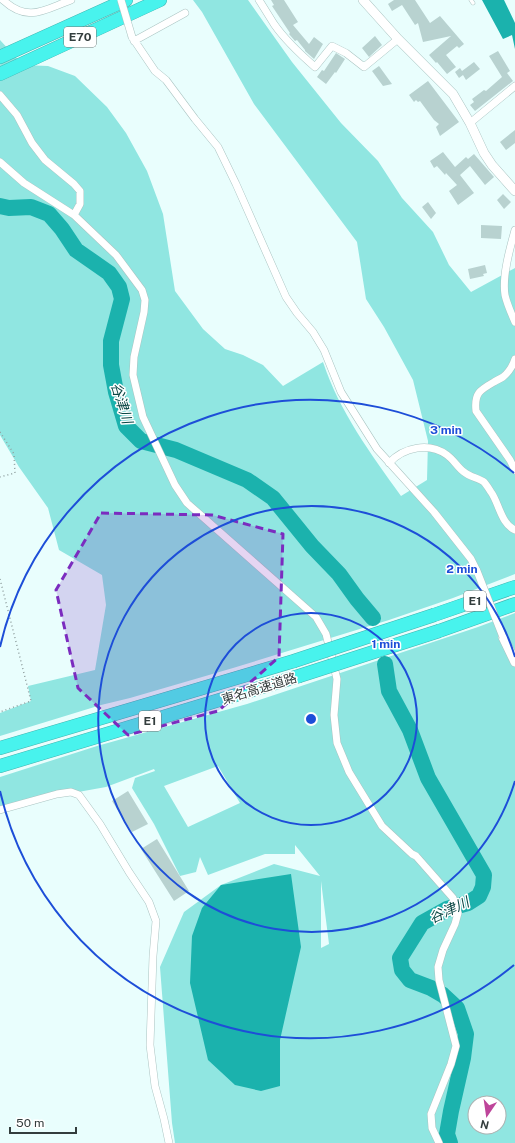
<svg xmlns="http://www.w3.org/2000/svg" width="515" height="1143" font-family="'Public Sans','Noto Sans JP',sans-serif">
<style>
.green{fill:#90e6e1;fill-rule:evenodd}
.water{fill:#1bb2ad}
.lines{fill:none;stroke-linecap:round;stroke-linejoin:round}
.river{stroke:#1bb2ad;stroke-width:16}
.building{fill:#b8d2d0}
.service-casing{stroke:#aac4c2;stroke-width:4.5}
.minor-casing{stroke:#aac4c2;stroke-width:8}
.tertiary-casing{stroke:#aac4c2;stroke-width:10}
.motorway-casing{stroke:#41b3af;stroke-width:14}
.path{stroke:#91a0a0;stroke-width:1.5;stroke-dasharray:1 3;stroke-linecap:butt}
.service{stroke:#fff;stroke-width:3.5}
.minor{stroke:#fff;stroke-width:7}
.tertiary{stroke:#fff;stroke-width:9}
.motorway{stroke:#48f3ed;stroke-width:13}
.minor-bridge-casing{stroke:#aac4c2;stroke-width:8;stroke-linecap:butt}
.motorway-bridge-casing{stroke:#41b3af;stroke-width:14;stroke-linecap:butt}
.minor-bridge{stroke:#fff;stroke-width:7}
.motorway-bridge{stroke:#48f3ed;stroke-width:13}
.marked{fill:#7b2cbf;fill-opacity:0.2;stroke:#7b2cbf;stroke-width:3;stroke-dasharray:8 5;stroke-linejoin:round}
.ring{fill:none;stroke:#1d4ed8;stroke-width:2}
.labels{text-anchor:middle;stroke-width:3;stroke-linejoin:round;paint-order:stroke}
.shield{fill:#fff;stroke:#707777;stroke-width:1}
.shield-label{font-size:12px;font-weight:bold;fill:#333d3d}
.street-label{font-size:13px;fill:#333d3d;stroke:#fff}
.water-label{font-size:14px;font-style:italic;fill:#0a4745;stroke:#fff}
.centre{fill:#1d4ed8;stroke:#fff;stroke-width:2}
.ring-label{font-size:12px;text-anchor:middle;font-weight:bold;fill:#1d4ed8;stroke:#fff;stroke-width:3;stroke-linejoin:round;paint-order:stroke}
</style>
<rect width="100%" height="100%" fill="#e9fefd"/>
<path class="green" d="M193,0H248L292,62L341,123L378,161L402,198L433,232L449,265L471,292L515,268V574L453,598L389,620L233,668L130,698L101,705L0,736V713L31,701L28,686L95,670L106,605L102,575L59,550L48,508L19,467L0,435V40L23,65L48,66L75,76L107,107L126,133L147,171L163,214L175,291L203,329L225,349L243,355L263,365L283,386L323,362C339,411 371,454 401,496L427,480L428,441L413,380L384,327L366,299L357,242L254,104L202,12Z
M515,613V1143H175L172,1123L160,967L184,912L221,885L274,864L320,876L295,845V854H265L208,875L200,857L196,872L180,876L154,824L132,788L135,778L155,771L154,769L106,787L0,806V777L97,746L247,704L478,627ZM218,766L240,803L188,827L164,786ZM321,881L329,944L321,948ZM475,1103H499V1127H475Z"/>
<path class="water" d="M482,0H504L515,23V49L512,35L503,39Z
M291,874L301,947L280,1040V1086L261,1091L235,1085L208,1060L190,983L192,936L202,908L221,885Z"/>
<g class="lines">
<path class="river" d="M0,206L9,208L31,207L49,214L62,229L76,250L109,273L119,287L122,299L111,341V365L116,392L126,426L141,441L176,450L247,480L273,498L312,546L339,574L357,599L373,618
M385,664L389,691L410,730L428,778L484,875L483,887L479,896L468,903L447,909L422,923L400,958L402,970L410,980L431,988L443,995L457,1008L466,1034L463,1058L451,1111L447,1134L450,1143"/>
</g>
<path class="building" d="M271,0H284L298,22L293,25L309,44L314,37L323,44L314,59L305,51V50L297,40L295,41L289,34L290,33L272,6L274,5Z
M394,0H415L430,23L440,16L464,44L459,48L457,46L446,55L456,67L447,74L437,62L436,63L429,55L451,36L423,42L418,23L415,25L402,5L392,11L388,4Z
M375,36L382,45L369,57L362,48Z
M498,51L510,71L507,73L513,81L475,111L470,105L474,102L472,99L484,90L486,91L502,77L489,56Z
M336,53L345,59L336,73L335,72L326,84L317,77L322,70L324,71Z
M474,62L480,69L466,80L463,75L459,78L455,72L460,68L462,71Z
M379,66L392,84L383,86L372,71Z
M428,81L459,122L440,136L436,127L439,124L434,120L420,101L418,102L416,100L414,102L409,95Z
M515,130V143L506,150L500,142Z
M443,152L455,167L466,157L468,159L474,154L494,177L485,185L470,166L460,175L474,193L458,205L449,191L457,185L446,173L445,175L437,166L434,168L430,161Z
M503,194L511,202L504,209L497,200Z
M428,202L436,213L431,219L422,207Z
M481,225L502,226L501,239L481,238Z
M485,265L487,273L483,274L484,276L470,279L468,269Z
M128,791L148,824L132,832L112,801Z
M157,839L189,891L174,901L141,849Z"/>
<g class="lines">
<g class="service-casing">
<path id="service" d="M471,0L473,3"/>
</g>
<g class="minor-casing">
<path id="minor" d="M3,0C28,23 44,10 71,0
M259,0C264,8 269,16 274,24C285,40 300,54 315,67L332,46L346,53L364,67L398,39
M132,37L155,71L166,80L195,119L218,147L236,184L286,297L297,313L313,332L324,350L341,392L377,449L434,512L471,559L477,571
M134,41L185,13
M0,95L17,115L32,143L45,160L74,184L80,191V204L74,215
M470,123L515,86
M0,162L24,183L74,215L116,255L142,290L145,300L144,312L134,357L133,375L143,417L175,485L187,503L316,617L326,634L337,679L334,715L337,743L349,772L382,826L412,854L416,856L453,898L458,913L455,924L443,950L438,967L439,980L456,1046L451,1064L431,1114L432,1128L439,1143
M515,230C510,248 502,276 505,295C507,304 511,313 515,322
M515,359C513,365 508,373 503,377C500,379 497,380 494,382C480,390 474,393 476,411L510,460L515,470
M389,463C404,447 429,442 447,455C454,460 458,468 464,472C470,477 478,478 484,482C486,484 489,489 491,492C499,503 501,524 515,530
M0,810L57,794L71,792L79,795L100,824L129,872L149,902L156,921L153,956L150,1045L155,1086L164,1119L169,1143"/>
</g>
<g class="tertiary-casing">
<path id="tertiary" d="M363,0L398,39L453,94L470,123L484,153L492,165L515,191
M503,637L515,662"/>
</g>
<g class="motorway-casing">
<path id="motorway" d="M0,57L126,0
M0,74L160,0
M434,615L515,587
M439,631L515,604
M0,748L294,661
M0,766L299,676"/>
</g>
<path class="path" d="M0,432L14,454L15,473L0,477
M0,579L31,701L0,712"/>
<use href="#service" class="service"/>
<use href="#minor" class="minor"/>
<use href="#tertiary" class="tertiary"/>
<use href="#motorway" class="motorway"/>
<g class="minor-bridge-casing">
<path id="minor-bridge" d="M121,0L132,37
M477,571L503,637"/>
</g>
<g class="motorway-bridge-casing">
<path id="motorway-bridge" d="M294,661L434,615
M299,676L439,631"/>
</g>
<use href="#minor-bridge" class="minor-bridge"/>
<use href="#motorway-bridge" class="motorway-bridge"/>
</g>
<path class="marked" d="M101,513L212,515L283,534L279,657L218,711L128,735L78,688L56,590Z"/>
<g class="ring">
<circle cx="311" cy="719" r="106"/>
<path d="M515 781A213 213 0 1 1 515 657"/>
<path d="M514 965A319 319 0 0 1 0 791M0 647A319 319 0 0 1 514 473"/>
</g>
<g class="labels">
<g class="shield">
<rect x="64" y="27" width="32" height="20" rx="3"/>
<rect x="464" y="591" width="22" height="20" rx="3"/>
<rect x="139" y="711" width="22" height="20" rx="3"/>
</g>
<g class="shield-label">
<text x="80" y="41">E70</text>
<text x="475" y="605">E1</text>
<text x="150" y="725">E1</text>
</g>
<g class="street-label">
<text transform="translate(259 688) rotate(-17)" y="5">東名高速道路</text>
</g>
<g class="water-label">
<text transform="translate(122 403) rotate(73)" y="5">谷津川</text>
<text transform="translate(449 910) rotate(-25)" y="5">谷津川</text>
</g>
</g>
<circle cx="311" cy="719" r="6" class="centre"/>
<g class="ring-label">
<text x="446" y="434">3 min</text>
<text x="462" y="573">2 min</text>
<text x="386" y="648">1 min</text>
</g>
<g transform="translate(487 1115) rotate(193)"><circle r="19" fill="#ffffff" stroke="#adb1b1"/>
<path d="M0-3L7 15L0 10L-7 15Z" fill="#be459a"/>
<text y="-6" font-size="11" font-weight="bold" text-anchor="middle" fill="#333d3d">N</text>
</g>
<path d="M10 1127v6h66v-6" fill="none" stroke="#333d3d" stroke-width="2"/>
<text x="16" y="1127" font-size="12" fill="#333d3d" stroke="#ffffff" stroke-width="3" paint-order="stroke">50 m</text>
</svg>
